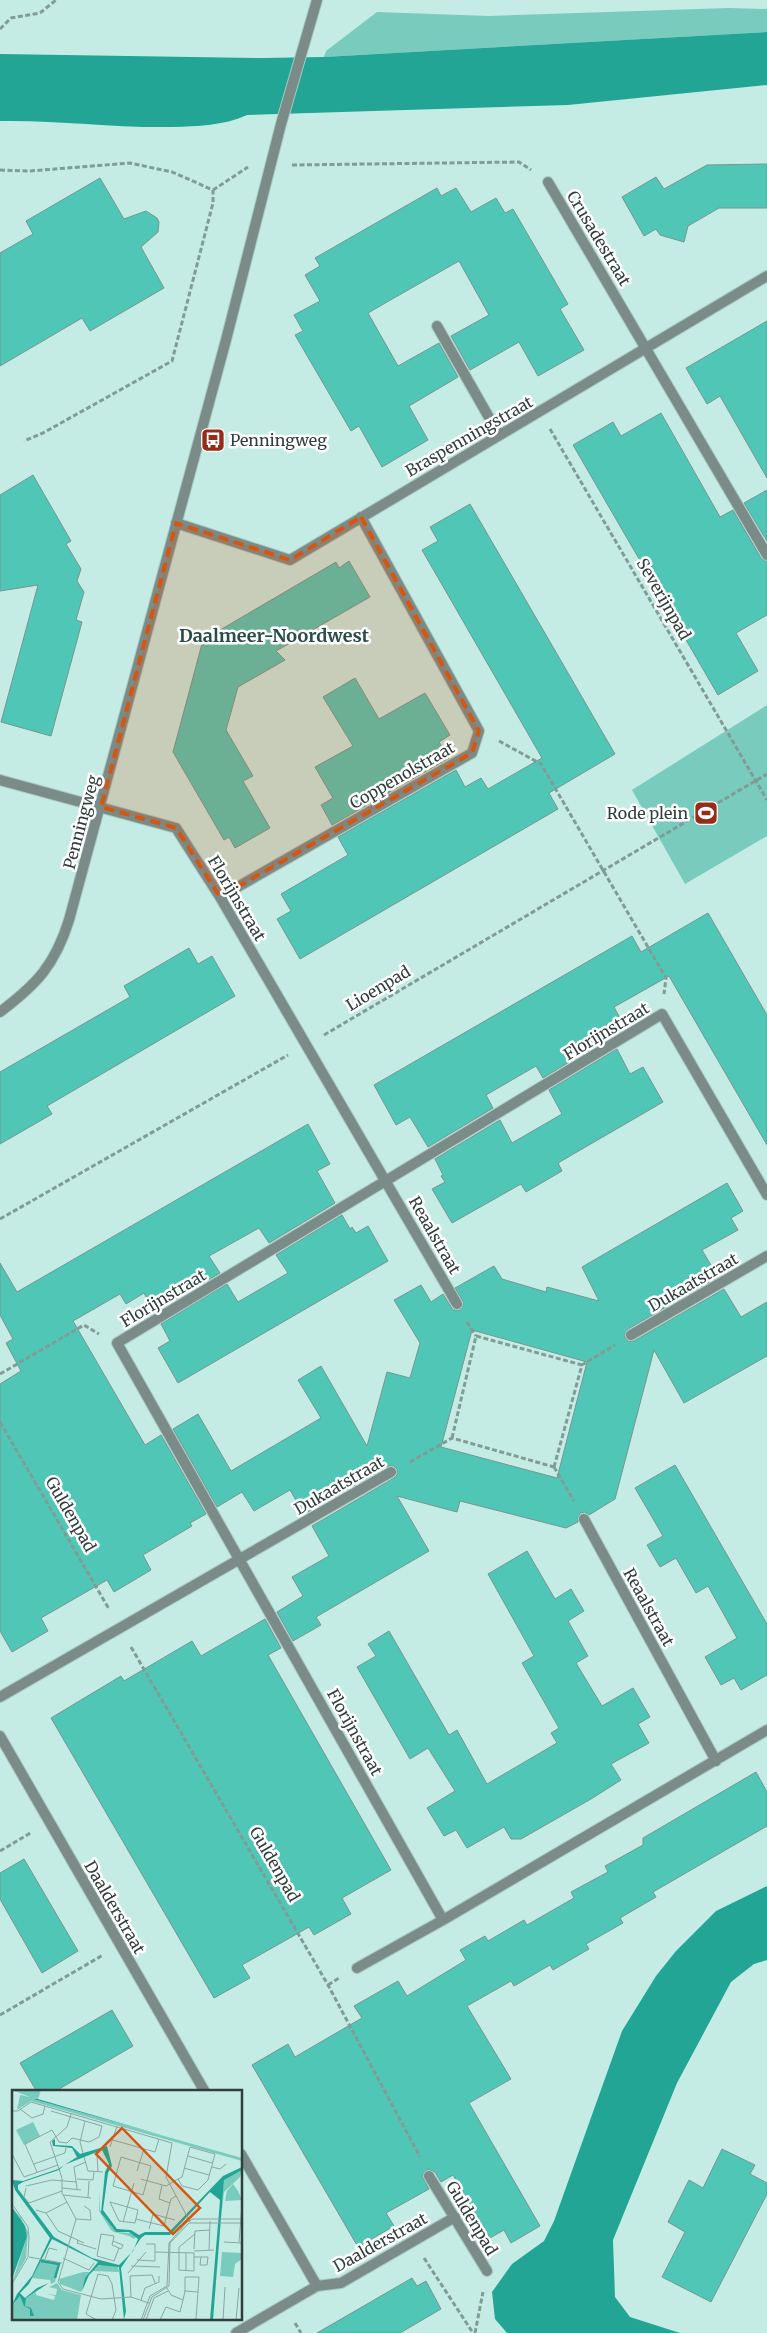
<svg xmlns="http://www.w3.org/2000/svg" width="767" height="2333" font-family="Merriweather,serif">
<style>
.green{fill:#79cbbd}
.water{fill:#22a595}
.building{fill:#50c7b6;stroke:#739790;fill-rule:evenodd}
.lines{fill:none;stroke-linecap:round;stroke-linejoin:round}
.service-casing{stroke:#a7c9c2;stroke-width:12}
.minor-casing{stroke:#a7c9c2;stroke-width:12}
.tertiary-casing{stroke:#a7c9c2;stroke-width:12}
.path{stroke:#809c96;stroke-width:3;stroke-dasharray:5 2.5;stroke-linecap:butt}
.service{stroke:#7b8b88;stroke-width:10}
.minor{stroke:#7b8b88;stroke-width:10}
.tertiary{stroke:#7b8b88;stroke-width:10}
.marked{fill:#d65611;fill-opacity:0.2;stroke:#d65611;stroke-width:4;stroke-dasharray:10 6;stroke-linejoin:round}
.labels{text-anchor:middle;stroke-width:5;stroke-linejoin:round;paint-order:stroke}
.street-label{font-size:16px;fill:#303f3c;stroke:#fff}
.poi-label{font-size:16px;fill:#303f3c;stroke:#fff;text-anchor:start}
.neighbourhood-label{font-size:18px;font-weight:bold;fill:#294c46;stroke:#fff}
.inset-river{fill:none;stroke:#22a595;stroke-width:2.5}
.inset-road{fill:none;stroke:#89a7a1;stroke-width:1}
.view{fill:#d65611;fill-opacity:0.15;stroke:#d65611;stroke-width:2.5}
.inset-edge{fill:none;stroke:#303f3c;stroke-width:2.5}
</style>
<rect width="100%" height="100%" fill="#c5ece4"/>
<path class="green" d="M729,8L767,9V32L324,57L326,51L377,12L489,16Z
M767,705V836L685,884L632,790Z"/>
<path class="water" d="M767,32V85L568,105L247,115C222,126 199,126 172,127C114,128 58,120 0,121V54L262,58L324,57Z
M767,1886V1960L754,1964L731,1982L677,2083L613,2240L615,2297L630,2317L680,2333H507L495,2319L492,2292L512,2264L544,2241L554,2221L622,2031L656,1976L676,1951L716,1911Z"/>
<path class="building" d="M767,164V208H719L688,226L684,242L660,235L656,229L644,236L622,197L656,177L664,189L707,165Z
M100,178L124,219L146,211L157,218L159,222L158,232L141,247L164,288L90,331L82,318L0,366V253L33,234L26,221Z
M437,188L441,196L456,188L471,212L496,198L505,213L513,209L568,304L560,309L584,350L538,376L519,342L470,370L451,336L489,315L459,261L394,298L368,313L398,366L439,343L458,377L409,406L428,440L382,467L359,426L351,431L295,335L303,331L294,315L320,301L305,275L320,266L315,258Z
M767,321V478L720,396L707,404L686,368Z
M661,413L720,517L733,510L761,558L767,562V615L736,633L758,671L718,695L573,445L613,422L621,436Z
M33,475L71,541L66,544L81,569L77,581L84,592L76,620L82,622L51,736L1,722L38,585L0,591V495Z
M767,490V541L744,503Z
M470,504L615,754L549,793L558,809L300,959L277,919L291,911L281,894L348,855L338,837L456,770L465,787L481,778L488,789L542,758L422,550L438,541L430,527Z
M349,561L370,597L276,651L285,660L238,687L226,730L253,776L243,781L270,828L235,848L229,837L224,840L173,752L203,640L336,562L339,568Z
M355,678L379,719L425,693L450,735L439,742L449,758L332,825L321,805L333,798L315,767L353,746L323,697Z
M708,913L767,1015V1145L669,976L614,1007L620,1018L604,1027L610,1037L543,1078L536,1066L486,1095L493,1108L428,1147L410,1117L396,1125L374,1085L632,936L641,952Z
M189,948L198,964L212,956L235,996L47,1106L52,1114L0,1144V1072L130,997L124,986Z
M617,1049L630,1074L643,1067L663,1102L558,1163L562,1171L526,1192L521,1184L452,1223L432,1189L445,1182L441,1176L443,1175L435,1159L500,1120L512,1143L562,1114L549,1090Z
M308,1124L330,1164L317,1171L335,1203L269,1243L259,1228L209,1256L220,1273L154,1312L144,1293L126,1304L120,1294L73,1321L145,1445L161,1435L206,1514L190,1523L192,1526L143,1555L151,1570L114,1592L107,1580L41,1618L48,1631L12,1652L0,1631V1384L21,1371L6,1343L13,1339L0,1315V1263L17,1292Z
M727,1183L743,1211L731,1218L738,1230L702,1250L718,1277L628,1329L624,1336L628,1341H634L724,1289L741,1317L767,1302V1356L684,1403L654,1350L615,1499L589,1515L585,1512L580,1513L578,1522L566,1528L460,1501L457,1512L397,1496L429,1551L316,1617L321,1625L293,1641L277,1612L303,1596L292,1577L329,1556L312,1526L394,1478L397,1475V1469L394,1466H388L304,1514L290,1490L254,1511L242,1492L217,1507L173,1429L198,1414L231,1471L321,1418L298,1380L321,1366L367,1446L387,1372L410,1378L420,1343L394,1300L421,1285L431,1302L443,1294L453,1310H460L464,1303L455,1288L494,1266L502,1279L546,1292L547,1287L599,1301L582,1267ZM472,1330L587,1362L557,1478L441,1447Z
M342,1215L350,1229L352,1227L356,1233L368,1226L388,1261L178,1383L158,1348L170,1341L161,1324L227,1284L238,1302L288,1273L276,1255Z
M675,1465L767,1624V1675L741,1690L734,1678L721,1685L705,1657L737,1638L708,1586L696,1593L676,1558L660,1567L647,1545L663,1536L635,1488Z
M527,1551L555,1599L571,1589L584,1611L568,1621L588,1656L576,1663L602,1706L633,1688L650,1717L638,1724L649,1743L611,1764L621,1780L591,1799L521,1839H511L504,1827L467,1848L456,1830L444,1836L427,1808L455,1791L428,1748L410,1759L357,1667L376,1656L368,1644L389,1631L449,1735L457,1730L487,1784L557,1743L551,1733L559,1728L522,1663L534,1656L488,1574Z
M265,1619L281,1648L268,1655L391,1870L342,1898L351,1914L314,1935L309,1927L242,1965L250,1978L214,1998L51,1718L121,1676L124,1681L192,1641L201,1656Z
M756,1772L767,1792V1826L653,1892L656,1897L620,1918L623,1923L586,1944L589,1949L553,1970L550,1965L514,1986L511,1981L467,2006L511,2079L469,2103L540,2226L511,2243L504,2230L490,2238L453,2175L441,2182L435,2172L428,2169L422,2176L429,2189L386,2213L394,2226L358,2247L252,2065L288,2044L295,2057L362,2018L354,2006L398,1981L407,1996L466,1960L460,1950L485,1936L488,1941L524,1920L527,1925L574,1898L571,1892L608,1872L605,1866L643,1845V1838Z
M24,1859L78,1951L42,1973L0,1899V1873Z
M112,2010L133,2046L54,2092H37L20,2063Z
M722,2149L755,2165L750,2174L767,2183V2194L711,2302L662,2277L685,2232L668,2222L689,2180L703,2188Z
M412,2278L417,2286L426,2281L441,2309L400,2333H317Z"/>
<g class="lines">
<g class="service-casing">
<path id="service" d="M437,326L499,435"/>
</g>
<g class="minor-casing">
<path id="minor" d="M548,182L767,555
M176,523L290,560L767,276
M0,780L176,828L220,897L457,1304
M220,897L472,753L479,731L361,517
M767,1195L662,1014L117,1343L443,1920L767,1730
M631,1335L767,1256
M584,1519L716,1761
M0,1697L391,1472
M0,1736L205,2092
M357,1968L443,1920
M241,2154L317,2286
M429,2176L487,2271
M236,2333L317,2286L341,2283L455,2217"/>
</g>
<g class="tertiary-casing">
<path id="tertiary" d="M0,1012C37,984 55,965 69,920L226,340L281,124L317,0"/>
</g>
<path class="path" d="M0,29L11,18L40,13L56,0
M292,165L519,162L531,170
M0,170L30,171L130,163L172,172L213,190V203L172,361L43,433L24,441
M213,190L248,167
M550,429L767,800
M499,741L541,764L666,978L664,994
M324,1035L767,774
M0,1219L288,1055
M467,1322L476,1336
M0,1374L84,1325L99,1334
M0,1422L109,1609
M452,1438L476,1336L582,1365
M410,1462L452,1438L554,1467
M554,1467L582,1365L615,1345
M554,1467L574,1501
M131,1647L328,1985L420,2157
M0,1851L32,1832
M328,1985L339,1978
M0,2015L103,1955
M424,2258L473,2333
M295,2323L301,2333
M475,2333L483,2292"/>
<use href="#service" class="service"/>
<use href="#minor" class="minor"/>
<use href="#tertiary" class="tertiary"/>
</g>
<path class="marked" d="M361,517L479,731L472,753L220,897L176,828L101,807L176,523L290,560Z"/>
<defs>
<g id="bus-square" transform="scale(1.25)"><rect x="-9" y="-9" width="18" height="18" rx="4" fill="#952c1a" stroke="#fff"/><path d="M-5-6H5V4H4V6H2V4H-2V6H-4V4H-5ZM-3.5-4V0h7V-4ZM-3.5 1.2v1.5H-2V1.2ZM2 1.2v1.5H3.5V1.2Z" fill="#fff"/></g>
<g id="stadium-square" transform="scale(1.25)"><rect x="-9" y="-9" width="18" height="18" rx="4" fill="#952c1a" stroke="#fff"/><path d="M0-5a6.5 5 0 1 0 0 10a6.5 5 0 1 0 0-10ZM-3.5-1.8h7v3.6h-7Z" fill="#fff"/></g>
</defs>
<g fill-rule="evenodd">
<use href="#bus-square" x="213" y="440"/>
<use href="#stadium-square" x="706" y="813"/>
</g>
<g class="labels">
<g class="street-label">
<text transform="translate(599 238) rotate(59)" y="6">Crusadestraat</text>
<text transform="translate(469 436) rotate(-30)" y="6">Braspenningstraat</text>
<text transform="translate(664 599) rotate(60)" y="6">Severijnpad</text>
<text transform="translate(402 775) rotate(-30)" y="6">Coppenolstraat</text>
<text transform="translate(81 822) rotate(-75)" y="6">Penningweg</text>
<text transform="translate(237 898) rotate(59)" y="6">Florijnstraat</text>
<text transform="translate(378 988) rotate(-31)" y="6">Lioenpad</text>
<text transform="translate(606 1031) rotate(-31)" y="6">Florijnstraat</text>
<text transform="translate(435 1235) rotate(60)" y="6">Reaalstraat</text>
<text transform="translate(693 1282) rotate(-30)" y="6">Dukaatstraat</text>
<text transform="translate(163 1298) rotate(-31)" y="6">Florijnstraat</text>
<text transform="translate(339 1485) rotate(-30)" y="6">Dukaatstraat</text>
<text transform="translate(71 1514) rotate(60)" y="6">Guldenpad</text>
<text transform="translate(649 1607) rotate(61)" y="6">Reaalstraat</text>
<text transform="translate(355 1732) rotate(61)" y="6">Florijnstraat</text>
<text transform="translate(275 1864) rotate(60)" y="6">Guldenpad</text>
<text transform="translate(115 1907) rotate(60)" y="6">Daalderstraat</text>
<text transform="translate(472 2218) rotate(59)" y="6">Guldenpad</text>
<text transform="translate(380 2242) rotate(-29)" y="6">Daalderstraat</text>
</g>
<g class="poi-label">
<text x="230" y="446">Penningweg</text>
<text x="688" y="819" text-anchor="end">Rode plein</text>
</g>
<g class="neighbourhood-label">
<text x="274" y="642">Daalmeer-Noordwest</text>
</g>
</g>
<g transform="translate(12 2090)">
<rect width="230" height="230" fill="#c5ece4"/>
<path d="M0,0H29L26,9H21L230,68V71L19,11L5,20L8,5L18,7ZM21,32L28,46L12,55L4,40ZM230,80L228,87L212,102L209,128L212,89ZM221,94L226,101L230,110L213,111L215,101ZM88,101V120L92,127L104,142L119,143L124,147L122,149L117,146L102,142L99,140L87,121ZM3,121L9,128L16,142L14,168L0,193L15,147ZM210,162L230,163V169L223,174L221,187L208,186ZM29,169L48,173L43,192L39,194L38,190L20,188ZM89,174L106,176L107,182L81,181ZM71,182H78L69,202L48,194L47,189ZM45,193L50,200L69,205L65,230H0V215L6,206L13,208L24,202V205L42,210L43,206L35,204L44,205L45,199L37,197Z" fill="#79cbbd"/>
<path d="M21,9H26L153,46ZM43,49V55L60,56L68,64L95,56L100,76L96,83L91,120L105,139L119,140L127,145L133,142H157L211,86L230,77V80L212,90L201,230H198L208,110L198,102L158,145H133L129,148L109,178L114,221L112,230L107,177L87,175L77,185L70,201L73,188L86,172L40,149L17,194L8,203L13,208L25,198L37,193L14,208L13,216L19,218L22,226H18V219L12,216L8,206L0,215L5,204L20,186L38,148L3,100L0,90L11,91L46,79L65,67L60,58L41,56L40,51ZM90,60L97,74L93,82L89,123L104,142H117L126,149L121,161L107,175L80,168L42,147L6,99V95L11,92L47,80L52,75ZM0,117L13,136L15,147L0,189Z" fill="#22a595" fill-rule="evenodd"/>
<path class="inset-river" d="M29,171L47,174L43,188"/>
<path class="inset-road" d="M8,19L20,28L31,24L33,16M0,21H6L19,12L160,53L154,87L178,132M59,24L55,37L38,52L50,88V103L64,129L46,192L51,199L89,209L119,207L137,213M101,50L143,62L147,49M98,57L105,36M71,63L68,52L73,31M0,64L12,87L46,75M85,65L86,82M176,66L200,73M72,67L76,81L91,82M109,67L139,76L131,105L101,96ZM22,74L53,63L54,58M200,77L208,79L214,74M172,78L197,85M125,81L132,59M25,82L13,54L40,40L47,52L55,53L60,48L77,52L87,47L90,36L39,21M65,89L81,90L82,82M129,89L154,96L166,89L170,87L178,57L203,64L196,90L186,100L170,96L166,89M150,95L147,109L158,113M14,96L40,90L65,92M14,98L12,107L17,113L50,101M50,98L69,100M65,99L62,77L74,72M51,105L79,108M76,107L77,91M98,112L126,120L123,133L107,131ZM0,114L16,137L17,147L16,167L0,194M72,116L78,120L79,130M24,120L34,123L55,112M34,123L46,141L72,153M64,129L79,130M124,129L152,136L159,109L164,106M111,132L122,93M137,139L141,124L163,130M66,150L65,153L84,159M101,151L100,155L109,159L111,155L101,151L102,146L89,144L85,166L102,171L107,158M212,152L230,153M227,152L230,115M182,159L183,141L198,140M197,160L198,131M182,161L202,160M143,162L182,163M17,167L50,173M182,167H196L195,175H188L189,167M51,168L77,180L82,173M33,169L37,158L45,160M125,170L143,171V154H134M119,176L148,177M174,181V163M182,181L167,180V157L183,144M182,181V163M116,183L134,162M155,198L159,205L171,210L173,201L186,202L184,229L181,230M173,201V187H187L186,202M119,207L118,186L140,185L143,193M129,210L133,198L147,192V186M85,230L74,224L86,184L96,186L100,194L104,220L100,230M129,230L138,206L155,196L157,153L175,132L181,129H230M131,230L140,207L157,196L158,153L177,133H230M134,230L142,208L156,201M148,230L154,217L168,222L171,210M211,230L213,197M224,230L227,198"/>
<path class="view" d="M110,38L188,118L161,144L84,64Z"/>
<rect width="230" height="230" class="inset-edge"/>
</g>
</svg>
